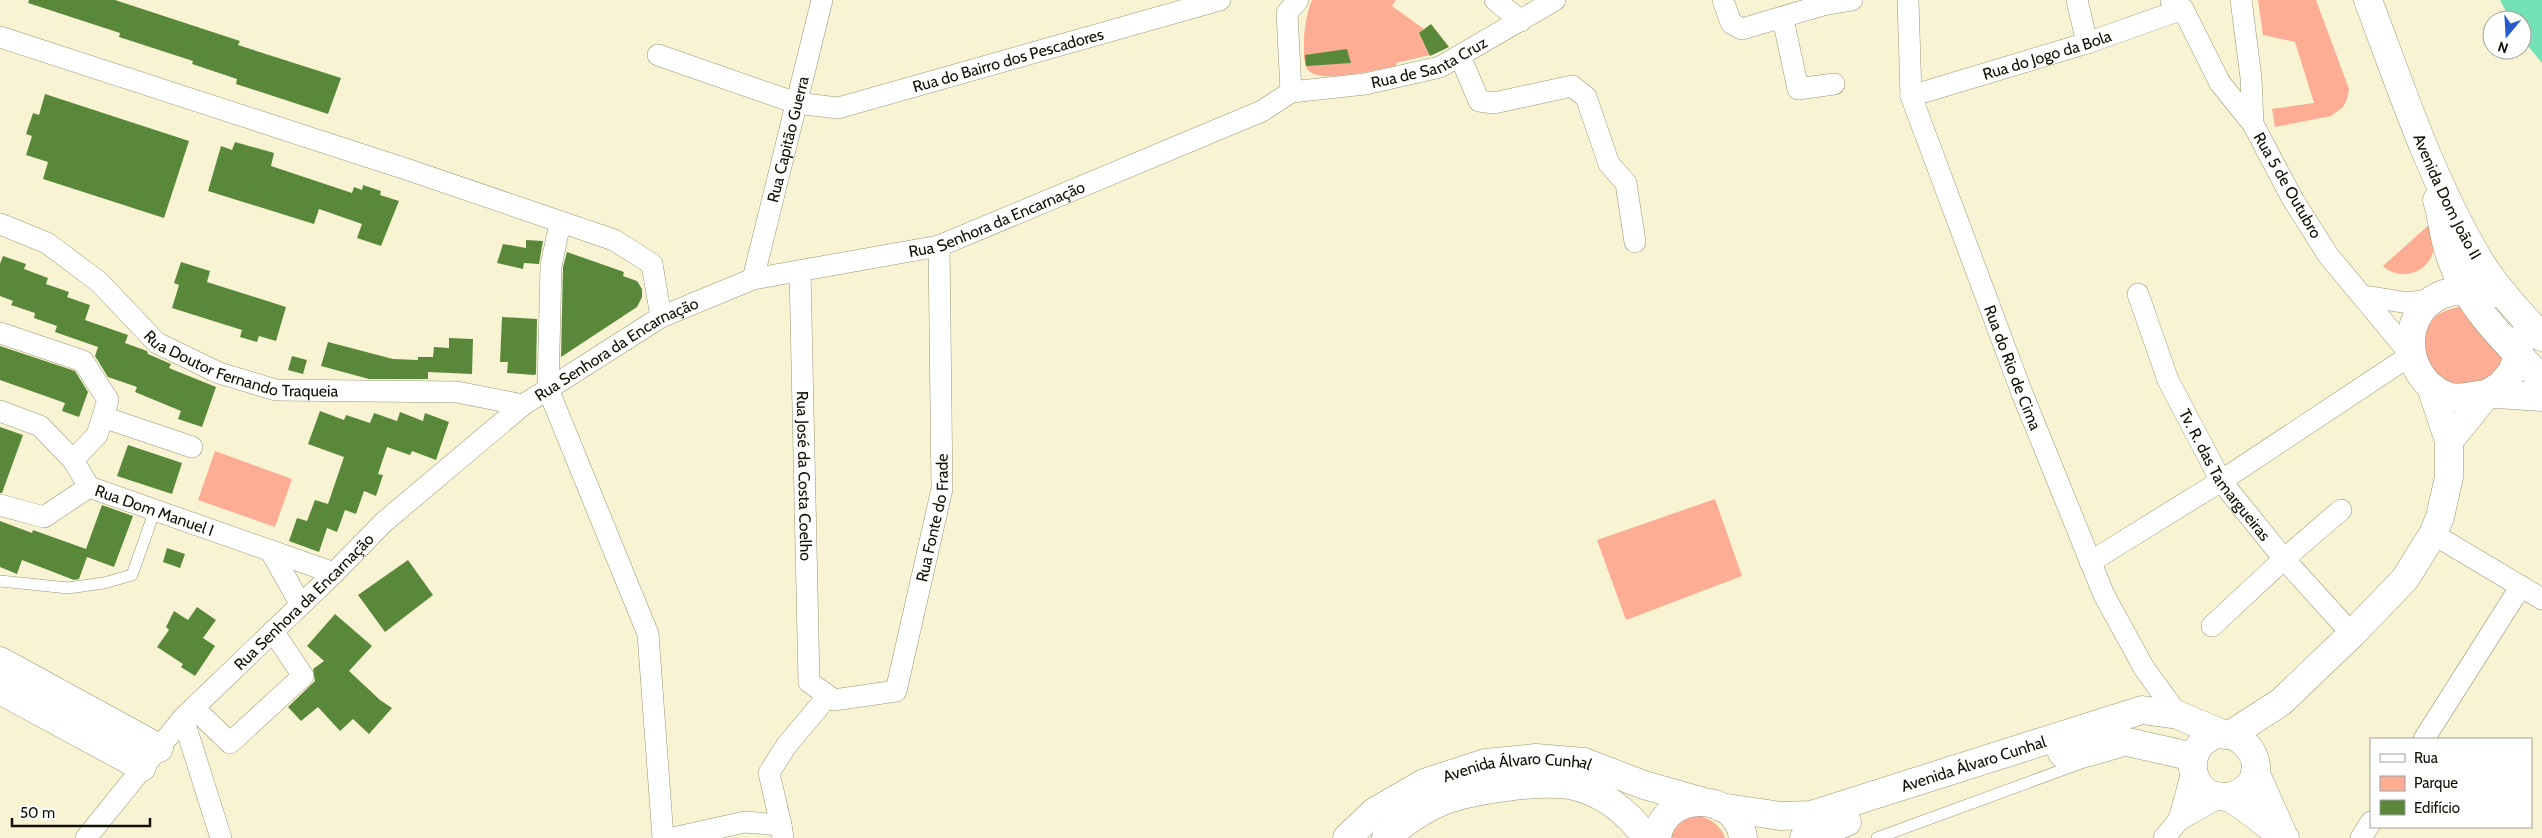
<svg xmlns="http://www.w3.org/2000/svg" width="2542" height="838" font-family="Cabin,sans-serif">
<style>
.green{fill:#fcad94}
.water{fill:#73e2b7}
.building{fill:#5a883a}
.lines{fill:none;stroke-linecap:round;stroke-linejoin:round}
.lane-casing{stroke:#999577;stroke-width:12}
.street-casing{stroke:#999577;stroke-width:22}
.secondary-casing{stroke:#999577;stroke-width:29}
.lane{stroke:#fff;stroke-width:11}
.street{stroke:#fff;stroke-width:21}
.secondary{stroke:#fff;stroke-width:28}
.labels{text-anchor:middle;stroke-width:4;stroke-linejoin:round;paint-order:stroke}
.street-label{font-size:16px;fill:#121005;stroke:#fff}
</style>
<rect width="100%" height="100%" fill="#f8f4d3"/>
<path class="green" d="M1312,0H1396L1392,6L1424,29L1419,34L1430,55L1396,63V66C1378,69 1322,84 1309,71C1303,65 1304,54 1304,45C1304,29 1306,15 1312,0Z
M2258,0H2316L2349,89L2347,99L2343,107L2331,116L2275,127L2272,109L2314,103L2295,42L2263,35Z
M2431,223C2432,230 2435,239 2434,247C2431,272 2402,283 2383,266Z
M2464,306L2505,357L2500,370L2466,391L2427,371C2424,335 2419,313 2464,306Z
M215,451L292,479L275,527L198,500Z
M1715,499L1742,576L1626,620L1597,540Z
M1696,815C1710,818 1720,824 1725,838H1669C1673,826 1683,818 1696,815Z"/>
<path class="water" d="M2500,0H2542V63L2522,39V20H2510Z"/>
<path class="building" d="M29,0H115L240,41L238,45L341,78L328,114L236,84L237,79L192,64L193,61L119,37L120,33L28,3Z
M1431,24L1449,47L1430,56L1419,33Z
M1347,49L1351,63L1306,66L1305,55Z
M45,94L189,141L164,218L43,179L48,162L26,155L32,136L26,134L33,113L39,115Z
M235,142L274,153L271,166L352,193L354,187L362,190L363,185L381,191L380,195L399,201L381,246L357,238L362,224L319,209L314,224L208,191L221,146L232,150Z
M526,240L543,241L539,264L524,263L523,269L497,263L503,244L526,248Z
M567,252L624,272L623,276L637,281L642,289V297L637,307L561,357L563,267Z
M3,256L26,264L24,269L48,278L46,284L69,292L67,297L90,305L85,320L128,335L125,343L147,351L148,354L171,364L169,368L216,387L202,427L178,419L181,411L135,392L137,387L108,377L95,356L98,347L55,332L57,326L34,318L35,313L11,305L13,301L0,296V264Z
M181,262L210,271L207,282L286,307L276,341L259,336L257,342L240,337L242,330L172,308L179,285L174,283Z
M502,317L537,319L536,374L534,375L507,373L508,362H500Z
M449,338L473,339L472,374L428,372V379H369L321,366L328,342L393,359L418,360V357H433L434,347L449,348Z
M0,346L75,371L88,392L79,417L62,411L65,403L0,380Z
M292,356L307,360L303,374L288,370Z
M320,411L344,420L346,415L370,423L374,413L397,421L400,412L423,421L425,413L449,422L436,460L412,451L410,455L387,447L378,474L383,475L376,496L364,491L356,514L345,510L337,532L327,528L319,552L289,541L297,518L307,521L315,500L328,504L344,457L308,444Z
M0,427L23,435L2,493H0Z
M128,445L182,463L172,494L117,476Z
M102,505L133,516L114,567L87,557L79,579L74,580L22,560L17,574L0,567V521L32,533L33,530L86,549Z
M167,548L185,554L180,568L163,562Z
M408,560L433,595L385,632L358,595Z
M197,607L216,620L203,638L215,646L195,676L181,667L183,664L157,647L169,630L166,627L174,611L188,620Z
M335,614L372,646L349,671L380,700L392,708L369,734L353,719L340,731L318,707L301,721L288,707L315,681L313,669L324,661L307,646Z"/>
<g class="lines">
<g class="lane-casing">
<path id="lane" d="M0,581L68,588L104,583L132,575L155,510
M1877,838L2081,763L2120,752"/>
</g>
<g class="street-casing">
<g id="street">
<path d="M1495,0L1521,21"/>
<path d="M1723,0L1731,23L1742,29L1823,5L1852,0"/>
<path id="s1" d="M1908,0L1911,96L2022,393L2104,595L2144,668L2178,715"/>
<path d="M2077,0L2087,43"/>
<path d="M2171,1L2183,9L2220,83L2253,124"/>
<path d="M1783,19L1798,89L1834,84"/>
<path d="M0,37L409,170L614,240L652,264L661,317"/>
<path id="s2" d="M658,55L796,103L838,108L1220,0"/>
<path d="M1460,56L1479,101L1494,103L1572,86L1586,97L1609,164L1626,183L1635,242"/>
<path d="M1291,92L1287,13L1298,0"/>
<path id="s3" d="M1911,96L2087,43L2183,9"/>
<path d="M560,223L551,266L548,389L648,634L663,838"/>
<path id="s4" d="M0,224L47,243L99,282L157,343L219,373L276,390L457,392L523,405"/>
<path id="s5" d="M800,271L809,682L834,700L896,691L942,489L939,246"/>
<path id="s6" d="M753,279L822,0"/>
<path id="s7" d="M2138,294L2168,380L2221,481L2284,559L2352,634"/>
<path d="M2365,296L2408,303L2435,299"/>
<path d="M0,333L83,361L108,400L97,435L73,460"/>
<path id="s8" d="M0,411L40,426L73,460L89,487L334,573"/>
<path d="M103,417L192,447"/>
<path d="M0,505L44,517L89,487"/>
<path d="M2433,534L2542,599"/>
<path d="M270,550L301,605"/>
<path d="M2090,562L2221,481L2411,355L2328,255L2292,198L2253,124L2251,78L2241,0"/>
<path d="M2212,626L2284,559L2341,510"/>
<path d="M194,708L230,743L303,676L273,631"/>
<path d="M183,718L221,838"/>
<path d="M2424,739L2521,586"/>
<path d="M2179,820L2193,768"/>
<path d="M781,825L769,773L786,746L828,696"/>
<path id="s9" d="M86,838L183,718L334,573L384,522L523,405L661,317L753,279L939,246L1262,111L1291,92L1365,84L1440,67L1555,0"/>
<path d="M673,838L745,822L781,825L783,838"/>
<path d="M2164,838L2179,820L2220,797"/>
<path d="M2361,838L2371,822"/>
</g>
</g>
<g class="secondary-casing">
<g id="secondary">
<path id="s10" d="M2368,0C2401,88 2431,179 2479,260C2496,288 2520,313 2542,337"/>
<path d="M2437,200C2442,216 2443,233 2448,249C2463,302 2505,342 2542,379"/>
<path d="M2504,294C2486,292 2468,288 2450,292C2398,305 2399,377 2447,396C2462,401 2474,394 2489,394C2506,394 2524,396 2542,397"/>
<path d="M2449,441L2487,394L2501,385L2512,372L2518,355L2520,339"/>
<path d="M0,661L159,748"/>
<path d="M0,690L142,767"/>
<path d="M2230,735L2281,702L2352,634L2405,579L2433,534L2440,517L2449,477V441L2431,387"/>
<path d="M2062,753L2094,743L2123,741L2194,757"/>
<path d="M2255,772L2284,837"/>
<path d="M2230,797C2291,776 2230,704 2198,748C2188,763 2193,786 2210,794C2217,798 2226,795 2232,799C2250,810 2267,825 2285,838"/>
<path id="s11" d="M1720,807L1780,816L1811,815L2142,710L2178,715L2225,735"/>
<path id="s12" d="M1347,838L1374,812L1424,783L1485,763L1536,758L1584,762L1644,785L1700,801"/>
<path d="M1386,838C1403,823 1422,810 1443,801C1470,790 1546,779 1574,786C1604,793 1629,814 1647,838"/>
<path d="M1657,838C1663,790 1738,790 1743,838"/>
<path d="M1804,838L1847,822"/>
</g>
</g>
<use href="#lane" class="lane"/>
<use href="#street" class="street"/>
<use href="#secondary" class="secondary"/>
</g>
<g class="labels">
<g class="street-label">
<text dy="6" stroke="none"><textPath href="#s3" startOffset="142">Rua do Jogo da Bola</textPath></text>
<text dy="6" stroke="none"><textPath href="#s2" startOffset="365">Rua do Bairro dos Pescadores</textPath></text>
<text dy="6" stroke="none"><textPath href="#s9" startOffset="1596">Rua de Santa Cruz</textPath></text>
<text dy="6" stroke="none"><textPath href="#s6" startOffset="144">Rua Capitão Guerra</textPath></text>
<text transform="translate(2288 185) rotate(60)" y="6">Rua 5 de Outubro</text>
<text dy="6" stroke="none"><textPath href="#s10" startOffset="212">Avenida Dom João II</textPath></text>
<text dy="6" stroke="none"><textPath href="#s9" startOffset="1132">Rua Senhora da Encarnação</textPath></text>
<text dy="6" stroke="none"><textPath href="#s9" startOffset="726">Rua Senhora da Encarnação</textPath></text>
<text dy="6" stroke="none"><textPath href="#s4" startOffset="288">Rua Doutor Fernando Traqueia</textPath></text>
<text dy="6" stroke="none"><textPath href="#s1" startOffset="386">Rua do Rio de Cima</textPath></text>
<text dy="6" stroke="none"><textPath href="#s7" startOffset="202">Tv. R. das Tamargueiras</textPath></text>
<text dy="6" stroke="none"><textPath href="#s5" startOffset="205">Rua José da Costa Coelho</textPath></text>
<text dy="6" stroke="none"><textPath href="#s8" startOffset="191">Rua Dom Manuel I</textPath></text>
<text dy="6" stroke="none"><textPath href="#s5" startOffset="682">Rua Fonte do Frade</textPath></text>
<text dy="6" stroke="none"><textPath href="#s9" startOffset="322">Rua Senhora da Encarnação</textPath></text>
<text dy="6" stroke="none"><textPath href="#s11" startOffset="262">Avenida Álvaro Cunhal</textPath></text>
<text dy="6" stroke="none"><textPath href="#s12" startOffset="191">Avenida Álvaro Cunhal</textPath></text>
</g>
</g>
<rect x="2370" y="738" width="162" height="90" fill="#ffffff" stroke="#a09f9b"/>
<rect x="2380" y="754" width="25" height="8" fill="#ffffff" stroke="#a09f9b"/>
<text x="2414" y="763" font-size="15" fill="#121005">Rua</text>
<rect x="2380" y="776" width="25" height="15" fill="#fcad94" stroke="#a09f9b"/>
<text x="2414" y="788" font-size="15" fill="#121005">Parque</text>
<rect x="2380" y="800" width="25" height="15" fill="#5a883a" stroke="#a09f9b"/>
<text x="2414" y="813" font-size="15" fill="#121005">Edifício</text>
<g transform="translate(2507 35) rotate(198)"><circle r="24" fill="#ffffff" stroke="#a09f9b"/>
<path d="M0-4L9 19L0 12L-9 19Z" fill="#265bc9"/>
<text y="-8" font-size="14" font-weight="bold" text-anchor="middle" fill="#121005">N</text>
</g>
<path d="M12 818v8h138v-8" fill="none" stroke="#121005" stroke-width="2.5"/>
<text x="20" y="818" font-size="15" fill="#121005" stroke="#ffffff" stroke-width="4" paint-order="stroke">50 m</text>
</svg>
